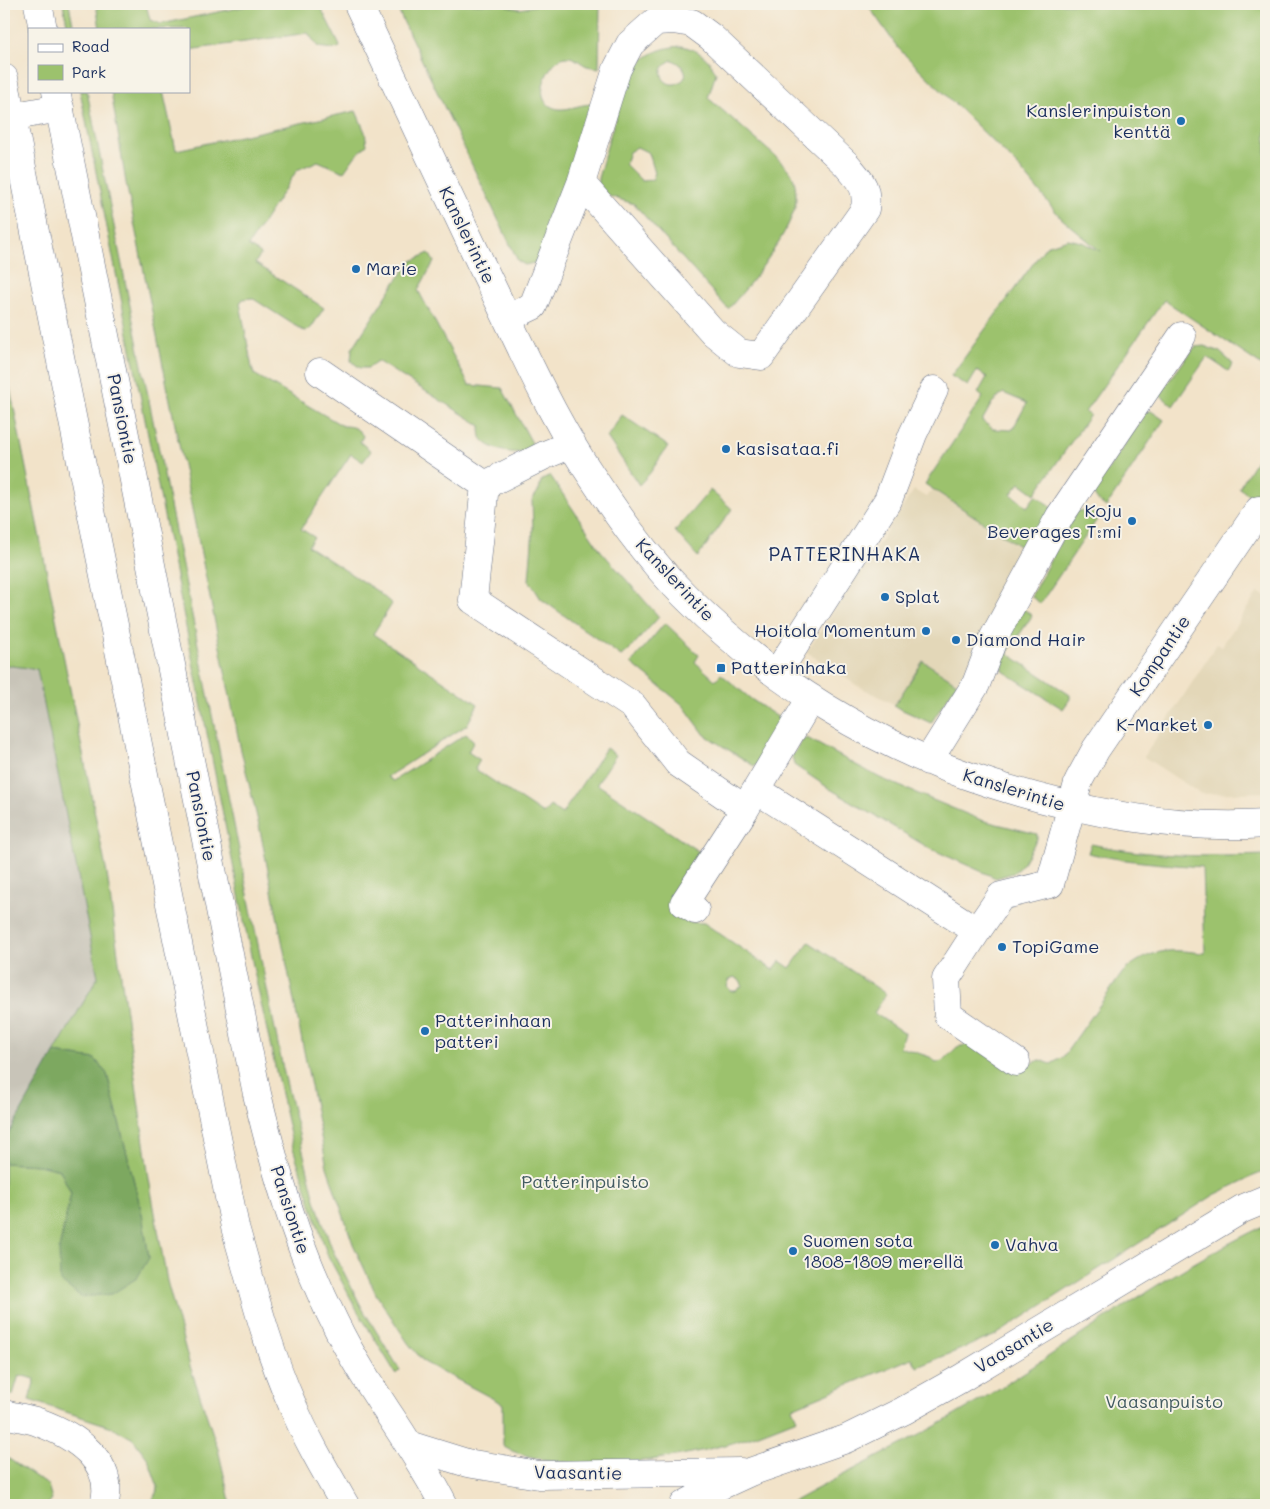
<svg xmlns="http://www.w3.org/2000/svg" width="1270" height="1509" font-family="Mali,sans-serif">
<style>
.built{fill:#e3d7b8}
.industrial{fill:#c8c4b8}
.green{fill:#9cc26d;stroke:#5c7866;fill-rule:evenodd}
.forest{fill:#7da860;stroke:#4c6c5f}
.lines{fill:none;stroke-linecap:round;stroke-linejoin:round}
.minor-casing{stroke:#666e83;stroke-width:29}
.major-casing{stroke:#666e83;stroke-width:29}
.minor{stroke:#fff;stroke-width:28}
.major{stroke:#fff;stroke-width:28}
.poi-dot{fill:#1f6fb2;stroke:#f7f3e8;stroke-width:2}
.labels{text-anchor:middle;stroke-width:4;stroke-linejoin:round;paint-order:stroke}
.poi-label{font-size:18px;fill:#1b2f5e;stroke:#f7f3e8;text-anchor:start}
.street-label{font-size:18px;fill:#1b2f5e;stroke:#f7f3e8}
.park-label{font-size:18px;fill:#425b62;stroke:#f7f3e8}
.neighbourhood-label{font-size:19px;letter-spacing:1px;fill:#1b2f5e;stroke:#f7f3e8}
</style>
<rect width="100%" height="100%" fill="#f7f3e8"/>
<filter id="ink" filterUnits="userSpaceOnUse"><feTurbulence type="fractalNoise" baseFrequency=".02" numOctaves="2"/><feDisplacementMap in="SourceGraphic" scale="10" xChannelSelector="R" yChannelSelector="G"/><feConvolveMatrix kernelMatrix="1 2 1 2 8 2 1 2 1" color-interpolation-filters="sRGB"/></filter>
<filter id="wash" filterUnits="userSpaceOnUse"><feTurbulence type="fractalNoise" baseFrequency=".0096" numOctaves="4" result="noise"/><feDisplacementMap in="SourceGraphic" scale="20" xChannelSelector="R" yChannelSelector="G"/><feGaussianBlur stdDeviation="1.12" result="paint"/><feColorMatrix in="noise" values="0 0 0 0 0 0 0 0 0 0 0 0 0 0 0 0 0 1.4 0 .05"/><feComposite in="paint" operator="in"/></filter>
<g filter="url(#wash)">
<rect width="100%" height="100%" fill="#f2e3c9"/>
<path class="built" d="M914,490L926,497L933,490L1034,555L1009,602L931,723L856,685L807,652Z
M1258,592L1266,597V792L1201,794L1144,757L1217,644L1222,646Z"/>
<path class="industrial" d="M4,504L98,977L4,1142Z"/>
<path class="green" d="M63,4H69L74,29H68Z
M96,4H146L150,20L161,24L256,4H319L340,46L339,48L332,49L318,47L308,33L189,50V29H100Z
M395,4H507V6L520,9L542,4H600L599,68C595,67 590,67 587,66C580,63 574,56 566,57C550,58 532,96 550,106C565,115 581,101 596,105L541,258L534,263L525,265L518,261Z
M867,4H1266V371L1261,365L1164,300L1085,412L1090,415L1035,494L1020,483L1011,494L1027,507L1036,495L1052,508L1027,551L925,484L983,397L978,393L987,377L977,371L968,386L951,376L1046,246L1068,239L1082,242L1100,251L1061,218L1017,165L898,48ZM1003,393L1027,403L1012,430L993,429L982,421L992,403Z
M682,46C699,50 709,58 716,73L708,98C726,113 743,128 760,143C770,152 783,162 791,173C796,181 797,197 795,207C788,235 749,287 728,309L634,204L606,195L598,184V178C607,149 622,84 640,63C651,51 666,47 682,46ZM672,60C682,63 692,75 680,82C665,91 652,69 672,60ZM637,147L649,153L655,173L652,180L642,181L625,164L629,152Z
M80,91H87L283,1069L315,1200L333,1251L362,1308L400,1370L396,1374L357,1310L327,1254L293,1148L255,976Z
M111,91H163L176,150L356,111L365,132L367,145L356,155L344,172L318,161L297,170L248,246L261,254L255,263L324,308L311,328L306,331L302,330L252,298L243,299L240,303L252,368L254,374L343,426C352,426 358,428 363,436L360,442L371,451L363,462L351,454L301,529L314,537L308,546L377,591L392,604L373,634L478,704L467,725L387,777L393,781L466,734L474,741L468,752L480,760L475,769L543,814L550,806L562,814L606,748L616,755L597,784L704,855L671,907L688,922L704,923L773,970L780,961L790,968L809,942L886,994L874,1013L904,1033L900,1047L930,1057L936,1062L943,1061L957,1047L970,1044L1027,1065L1040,1060L1051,1064L1063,1057L1123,972C1139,957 1159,949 1181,951C1189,951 1197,953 1205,953L1202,867C1164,864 1126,862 1088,853L1091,844C1150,857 1207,857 1266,855V1171L1251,1177L1214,1195L996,1335L917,1367L912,1358L792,1408L797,1419C771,1429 744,1441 717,1447C659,1462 586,1471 528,1456C519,1453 511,1452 503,1446V1404L424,1362L408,1343L376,1294L353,1244L327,1167L260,830L240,746L126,183ZM734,977L741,981L742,986L736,991H731L727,986L730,979Z
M429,253L434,262L418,290L469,385L502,388L532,443C527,461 486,450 481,437C480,433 480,428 480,425L377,361L368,368H360L351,361L352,349L396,281L412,261Z
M1204,346L1220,352L1233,364L1228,371L1207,357L1173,406L1159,394L1195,347Z
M4,358L107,874L149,1179L167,1281L190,1366L218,1449L231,1505H149L157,1493L158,1487L148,1459L133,1439L112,1427L29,1400L35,1379L19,1375L13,1395L4,1392V1163L39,1165L60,1170L71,1193L59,1250L149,1258L142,1214L107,1074L95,1059L54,1053L98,977L37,669L4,665Z
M1147,411H1151L1164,420L1106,507C1099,501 1092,498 1095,489Z
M622,415L668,446L650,473L639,485L607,437Z
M1266,444V506L1239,488Z
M550,475L601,551L659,617L627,652L621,656L541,599L529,580L533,529L532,500L539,490L541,481Z
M710,490L732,509L698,557L675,531Z
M1089,510L1098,518L1040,604L1031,596L1077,511Z
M1024,609L1032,616L1007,653L1070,695V699L1063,709L1003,671V644Z
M665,623L699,655L695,662L715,680L721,674L751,699L782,720L759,765L754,766L705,735L683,705L631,663Z
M923,661L957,683L931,723L894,706Z
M807,738L880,778L981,820L1037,834V839L1021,866L1013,873L996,878L929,848L830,789L794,765L792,756L802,741Z
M1266,1225V1505H787C850,1470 918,1438 979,1401C1075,1342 1164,1273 1266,1225Z
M4,1459H9L48,1485L52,1499L47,1505H4Z"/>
<path class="forest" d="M54,1053L95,1059L107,1074L142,1214L149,1258L137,1278L112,1294L81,1297L60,1281L59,1250L71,1193L60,1170L39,1165L4,1163V1142Z"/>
</g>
<g filter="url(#ink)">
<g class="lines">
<g class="minor-casing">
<path id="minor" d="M358,4C398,90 439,176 480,262C513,329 543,400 583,463C613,509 645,556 684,595C769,681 876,747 992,784C1080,812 1174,830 1266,824
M4,118L60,108
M508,318L533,306L581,183L617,69L630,44L656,21L673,20L692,23L711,37L846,164C860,181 868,186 865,209L761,356L739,353L713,332L581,183
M320,372L485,485L473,600L633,706L678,763L745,809
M485,485L545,455L572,444
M777,673L888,500L913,434L934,390
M928,761L976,684L994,637L1060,516L1182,336
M757,790L977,931L1001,896L1050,884L1079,780L1096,749L1259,510
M695,910L684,903L745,809L811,698
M977,931L946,979L948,1015L1016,1062
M4,1414C15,1417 28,1418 38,1422C74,1435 117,1462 104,1505
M409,1445L467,1463L539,1475L741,1472
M684,1505L713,1489L750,1472L846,1439L903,1411L960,1379L1242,1209L1266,1199"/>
</g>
<g class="major-casing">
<path id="major" d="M38,4L43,29
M4,78L235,1227C252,1286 267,1348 292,1404C307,1440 326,1472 345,1505
M56,91L257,1094C276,1173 298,1250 335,1323C366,1387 412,1442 444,1505"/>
</g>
<use href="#minor" class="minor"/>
<use href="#major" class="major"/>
</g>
</g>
<g class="poi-dot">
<circle cx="1181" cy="121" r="5"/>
<circle cx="356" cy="269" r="5"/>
<circle cx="726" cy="449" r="5"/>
<circle cx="1132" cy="521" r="5"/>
<circle cx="885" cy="597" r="5"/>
<circle cx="926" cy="631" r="5"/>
<circle cx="956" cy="640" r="5"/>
<rect x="716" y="663" width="10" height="10" rx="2.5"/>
<circle cx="1208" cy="725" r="5"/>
<circle cx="1002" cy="947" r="5"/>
<circle cx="425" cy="1031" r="5"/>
<circle cx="995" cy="1245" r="5"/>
<circle cx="793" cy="1251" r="5"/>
</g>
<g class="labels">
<g class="poi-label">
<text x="1171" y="117" text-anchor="end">Kanslerinpuiston<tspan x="1171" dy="21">kenttä</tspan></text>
<text x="366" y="275">Marie</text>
<text x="736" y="455">kasisataa.fi</text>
<text x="1122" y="517" text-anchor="end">Koju<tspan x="1122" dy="21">Beverages T:mi</tspan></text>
<text x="895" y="603">Splat</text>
<text x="916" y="637" text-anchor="end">Hoitola Momentum</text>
<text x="966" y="646">Diamond Hair</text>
<text x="731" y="674">Patterinhaka</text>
<text x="1198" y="731" text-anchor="end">K-Market</text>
<text x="1012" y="953">TopiGame</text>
<text x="435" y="1027">Patterinhaan<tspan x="435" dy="21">patteri</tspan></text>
<text x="803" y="1247">Suomen sota<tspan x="803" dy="21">1808-1809 merellä</tspan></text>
<text x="1005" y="1251">Vahva</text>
</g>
<g class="street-label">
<text transform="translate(467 235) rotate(64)" y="6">Kanslerintie</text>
<text transform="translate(122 419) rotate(79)" y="6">Pansiontie</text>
<text transform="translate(675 580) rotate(47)" y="6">Kanslerintie</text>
<text transform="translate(1160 656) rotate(-56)" y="6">Kompantie</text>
<text transform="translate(1014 790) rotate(17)" y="6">Kanslerintie</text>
<text transform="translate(201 816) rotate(79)" y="6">Pansiontie</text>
<text transform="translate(290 1210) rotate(72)" y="6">Pansiontie</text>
<text transform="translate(1014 1346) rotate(-31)" y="6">Vaasantie</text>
<text transform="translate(578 1473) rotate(1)" y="6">Vaasantie</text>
</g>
<g class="park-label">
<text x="585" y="1188">Patterinpuisto</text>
<text x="1164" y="1408">Vaasanpuisto</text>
</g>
<g class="neighbourhood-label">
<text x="845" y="561">PATTERINHAKA</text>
</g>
</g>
<rect width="1270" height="1509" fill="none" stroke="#f7f3e8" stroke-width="20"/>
<rect x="28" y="28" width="162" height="65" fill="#f7f3e8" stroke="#9fa5b1"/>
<rect x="38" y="44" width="25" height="8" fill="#ffffff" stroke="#9fa5b1"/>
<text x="72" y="52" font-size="15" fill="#1b2f5e">Road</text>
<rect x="38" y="65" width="25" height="15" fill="#9cc26d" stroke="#9fa5b1"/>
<text x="72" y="78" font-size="15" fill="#1b2f5e">Park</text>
</svg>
